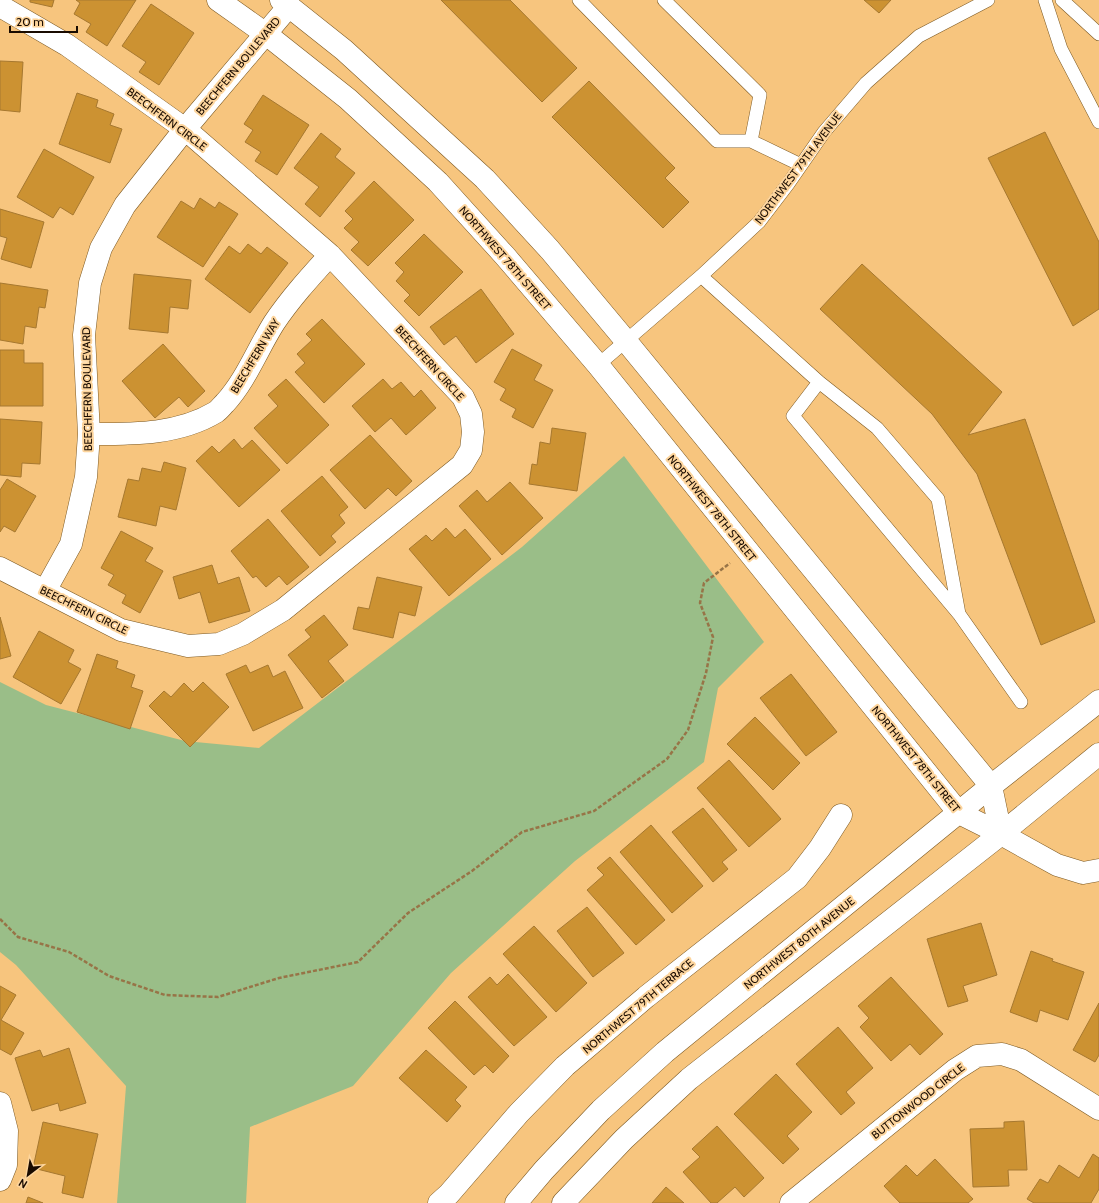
<svg xmlns="http://www.w3.org/2000/svg" width="1099" height="1203" font-family="Cabin,sans-serif">
<style>
.green{fill:#9abe88}
.building{fill:#cc9232;stroke:#a67830}
.lines{fill:none;stroke-linecap:round;stroke-linejoin:round}
.service-casing{stroke:#7c5923;stroke-width:14}
.minor-casing{stroke:#7c5923;stroke-width:23}
.tertiary-casing{stroke:#7c5923;stroke-width:23}
.path{stroke:#977447;stroke-width:2.5;stroke-dasharray:4 2;stroke-linecap:butt}
.service{stroke:#fff;stroke-width:13}
.minor{stroke:#fff;stroke-width:22}
.tertiary{stroke:#fff;stroke-width:22}
.labels{text-anchor:middle;stroke-width:4;stroke-linejoin:round;paint-order:stroke}
.street-label{font-size:11px;fill:#190b00;stroke:#fdd59d}
</style>
<rect width="100%" height="100%" fill="#f7c57e"/>
<path class="green" d="M624,456L764,642L718,688L704,762L575,861L451,973L353,1086L250,1127L246,1203H117L126,1086L16,965L0,952V682L46,705L185,741L259,748L522,547Z"/>
<path class="building" d="M30,0H54L52,7L30,2Z
M76,0H136L107,46L86,32L91,24L74,14L80,3Z
M441,0H510L577,68L542,102Z
M864,0H891L879,13Z
M151,4L194,33L159,85L139,72L146,62L122,46Z
M0,61L23,62L20,112L0,110Z
M589,81L675,168L665,178L689,202L663,228L552,117Z
M77,93L98,100L96,107L114,114L110,125L122,129L110,163L59,144Z
M263,95L309,125L277,175L255,161L261,152L245,142L253,130L244,124Z
M1045,132L1099,242V309L1073,326L988,158Z
M321,133L341,149L335,157L355,173L320,217L305,204L319,187L294,168Z
M44,149L94,177L73,215L60,207L53,218L17,197Z
M374,181L414,220L368,266L351,250L359,242L344,228L353,219L345,211Z
M200,198L215,208L219,202L238,214L203,267L157,237L181,201L194,209Z
M0,209L44,222L31,268L1,259L7,238L0,236Z
M424,234L463,272L419,316L404,301L410,295L396,281L404,272L395,263Z
M248,244L261,254L267,247L288,263L250,313L205,279L229,246L240,254Z
M862,264L1002,392L968,435L1025,419L1095,622L1041,645L977,474L932,414L820,309Z
M134,274L191,280L188,309L170,307L168,333L129,329Z
M0,283L48,290L45,308L39,307L36,328L25,326L23,344L0,340Z
M481,289L514,334L476,363L456,336L444,345L430,327Z
M322,319L365,364L324,403L295,372L305,363L297,354L312,340L306,334Z
M163,344L205,391L188,407L179,397L155,418L122,381Z
M512,349L542,365L534,380L553,390L533,428L512,417L516,409L500,400L506,389L494,382Z
M0,350H24V363H43V406H0Z
M286,379L329,425L287,464L254,428L278,406L268,395Z
M383,379L392,389L401,382L414,397L421,390L436,408L406,435L391,418L375,432L352,406Z
M0,419L42,422L40,464L22,463L21,477L0,475Z
M552,428L586,433L577,491L529,484L532,464L537,465L540,442L550,444Z
M370,435L412,481L396,496L388,488L365,509L330,470Z
M234,439L242,449L252,440L280,470L239,507L196,461L212,446L219,453Z
M164,462L186,468L176,510L160,506L156,526L118,517L128,479L139,481L142,468L161,472Z
M322,476L348,507L339,515L345,523L331,536L336,542L320,556L281,511Z
M7,479L36,496L15,532L4,526L0,532V490Z
M510,482L543,518L502,555L459,506L477,490L487,502Z
M268,519L309,567L287,585L279,576L266,587L256,576L253,578L231,551Z
M446,528L455,538L465,529L491,559L449,596L409,549L426,535L432,541Z
M121,531L153,548L145,561L163,571L140,613L122,603L126,595L108,585L114,575L101,568Z
M212,565L218,584L239,577L250,611L209,623L200,592L179,599L173,577Z
M377,577L422,587L415,616L399,612L393,638L353,629L358,607L369,609Z
M324,615L348,645L328,661L344,681L322,698L288,655L311,637L305,630Z
M0,617L11,656L0,659Z
M39,631L74,650L68,662L81,669L61,704L13,677Z
M97,654L118,661L116,668L135,675L131,687L143,691L130,729L77,712Z
M246,665L250,673L268,665L273,677L285,671L303,708L253,731L226,674Z
M791,674L837,732L806,756L760,698Z
M203,682L229,707L190,747L149,706L164,691L171,697L184,683L193,692Z
M755,717L800,763L773,790L727,744Z
M729,760L781,819L749,847L697,788Z
M703,808L737,850L722,862L728,869L713,882L672,832Z
M651,825L703,886L672,913L620,852Z
M610,857L665,920L636,945L587,890L604,875L597,868Z
M587,907L624,953L593,977L557,931Z
M981,923L997,975L963,986L968,1001L948,1007L927,939Z
M534,926L587,983L556,1012L503,954Z
M1031,951L1053,959L1052,961L1084,972L1068,1020L1040,1010L1037,1022L1010,1012Z
M508,974L547,1017L514,1046L468,997L490,977L497,985Z
M891,977L943,1034L920,1055L910,1044L891,1061L860,1027L869,1018L858,1006Z
M0,986L16,995L1,1020L24,1033L11,1055L0,1049Z
M455,1001L509,1056L493,1073L485,1065L474,1075L428,1028Z
M1099,1003V1055L1095,1062L1073,1050Z
M838,1027L873,1068L846,1092L855,1103L841,1115L796,1064Z
M69,1048L86,1103L60,1111L58,1103L32,1111L15,1058L40,1050L43,1057Z
M426,1050L467,1087L455,1100L461,1106L447,1122L399,1078Z
M776,1074L812,1112L787,1136L799,1149L783,1164L734,1114Z
M1024,1121L1027,1170H1008L1009,1186L973,1187L970,1129L1004,1128V1122Z
M43,1122L98,1134L83,1198L62,1193L65,1176L33,1168Z
M717,1126L764,1178L744,1197L735,1187L717,1203H711L683,1172L700,1157L692,1149Z
M1093,1154L1099,1158V1189L1091,1203H1034L1027,1199L1040,1179L1048,1183L1059,1165L1079,1178Z
M935,1159L973,1199L968,1203H900L884,1186L906,1165L917,1176Z
M666,1187L684,1203H652Z
M28,1197L43,1203H26Z"/>
<g class="lines">
<g class="service-casing">
<path id="service" d="M579,0L717,141H751L801,165
M664,0L760,95L751,141
M1045,0L1061,49L1099,122
M1062,0L1099,34
M701,276L819,382L877,428L938,499L959,614
M598,365L701,276L759,222L788,184L824,132L866,83L919,36L988,0
M819,382L793,416L959,614L1021,702"/>
</g>
<g class="minor-casing">
<path id="minor" d="M0,6L67,45L185,129L330,255L463,397L471,414L473,432L471,450L462,465L283,610L243,634L219,644L188,646L121,630L0,568
M89,434C132,434 178,435 216,412C219,410 222,406 225,403C246,380 257,350 274,323C290,299 310,277 330,255
M45,591L71,544L86,477L89,434L84,335L90,283L101,248L125,205L185,129L289,6
M1001,834L1057,865L1083,873L1099,870
M0,1103L7,1131L6,1165L0,1180
M439,1203L449,1194L519,1113L565,1066L646,997L797,878L820,848L841,815
M791,1203L955,1070L977,1056L1002,1054L1021,1060L1099,1109"/>
</g>
<g class="tertiary-casing">
<path id="tertiary" d="M218,0L266,34L348,99L438,182L505,256L598,365L959,813L1001,834
M281,0L344,50L485,179L550,250L626,341L991,786L1001,834
M516,1203L544,1170L601,1110L665,1052L991,786L1099,701
M563,1203L624,1139L689,1079L1001,834L1099,754"/>
</g>
<path class="path" d="M0,919L18,937L69,952L109,976L165,995L218,997L279,978L358,962L408,913L472,871L522,832L594,811L667,759L688,730L706,673L713,637L700,603L704,583L730,563"/>
<use href="#service" class="service"/>
<use href="#minor" class="minor"/>
<use href="#tertiary" class="tertiary"/>
</g>
<g class="labels">
<g class="street-label">
<text transform="translate(238 66) rotate(-50)" y="4">BEECHFERN BOULEVARD</text>
<text transform="translate(167 119) rotate(37)" y="4">BEECHFERN CIRCLE</text>
<text transform="translate(798 168) rotate(-53)" y="4">NORTHWEST 79TH AVENUE</text>
<text transform="translate(505 258) rotate(49)" y="4">NORTHWEST 78TH STREET</text>
<text transform="translate(255 356) rotate(-59)" y="4">BEECHFERN WAY</text>
<text transform="translate(430 363) rotate(48)" y="4">BEECHFERN CIRCLE</text>
<text transform="translate(87 389) rotate(-91)" y="4">BEECHFERN BOULEVARD</text>
<text transform="translate(712 508) rotate(51)" y="4">NORTHWEST 78TH STREET</text>
<text transform="translate(84 610) rotate(26)" y="4">BEECHFERN CIRCLE</text>
<text transform="translate(916 759) rotate(51)" y="4">NORTHWEST 78TH STREET</text>
<text transform="translate(799 943) rotate(-39)" y="4">NORTHWEST 80TH AVENUE</text>
<text transform="translate(638 1006) rotate(-40)" y="4">NORTHWEST 79TH TERRACE</text>
<text transform="translate(918 1101) rotate(-38)" y="4">BUTTONWOOD CIRCLE</text>
</g>
</g>
<g transform="translate(28 1175) rotate(211)" stroke="#fdd59d" stroke-width="3" paint-order="stroke">
<path d="M0-3L7 15L0 10L-7 15Z" fill="#190b00"/>
<text y="-6" font-size="11" font-weight="bold" text-anchor="middle" fill="#190b00">N</text>
</g>
<path d="M10 26v6h67v-6" fill="none" stroke="#190b00" stroke-width="2"/>
<text x="16" y="26" font-size="12" fill="#190b00" stroke="#fdd59d" stroke-width="3" paint-order="stroke">20 m</text>
</svg>
